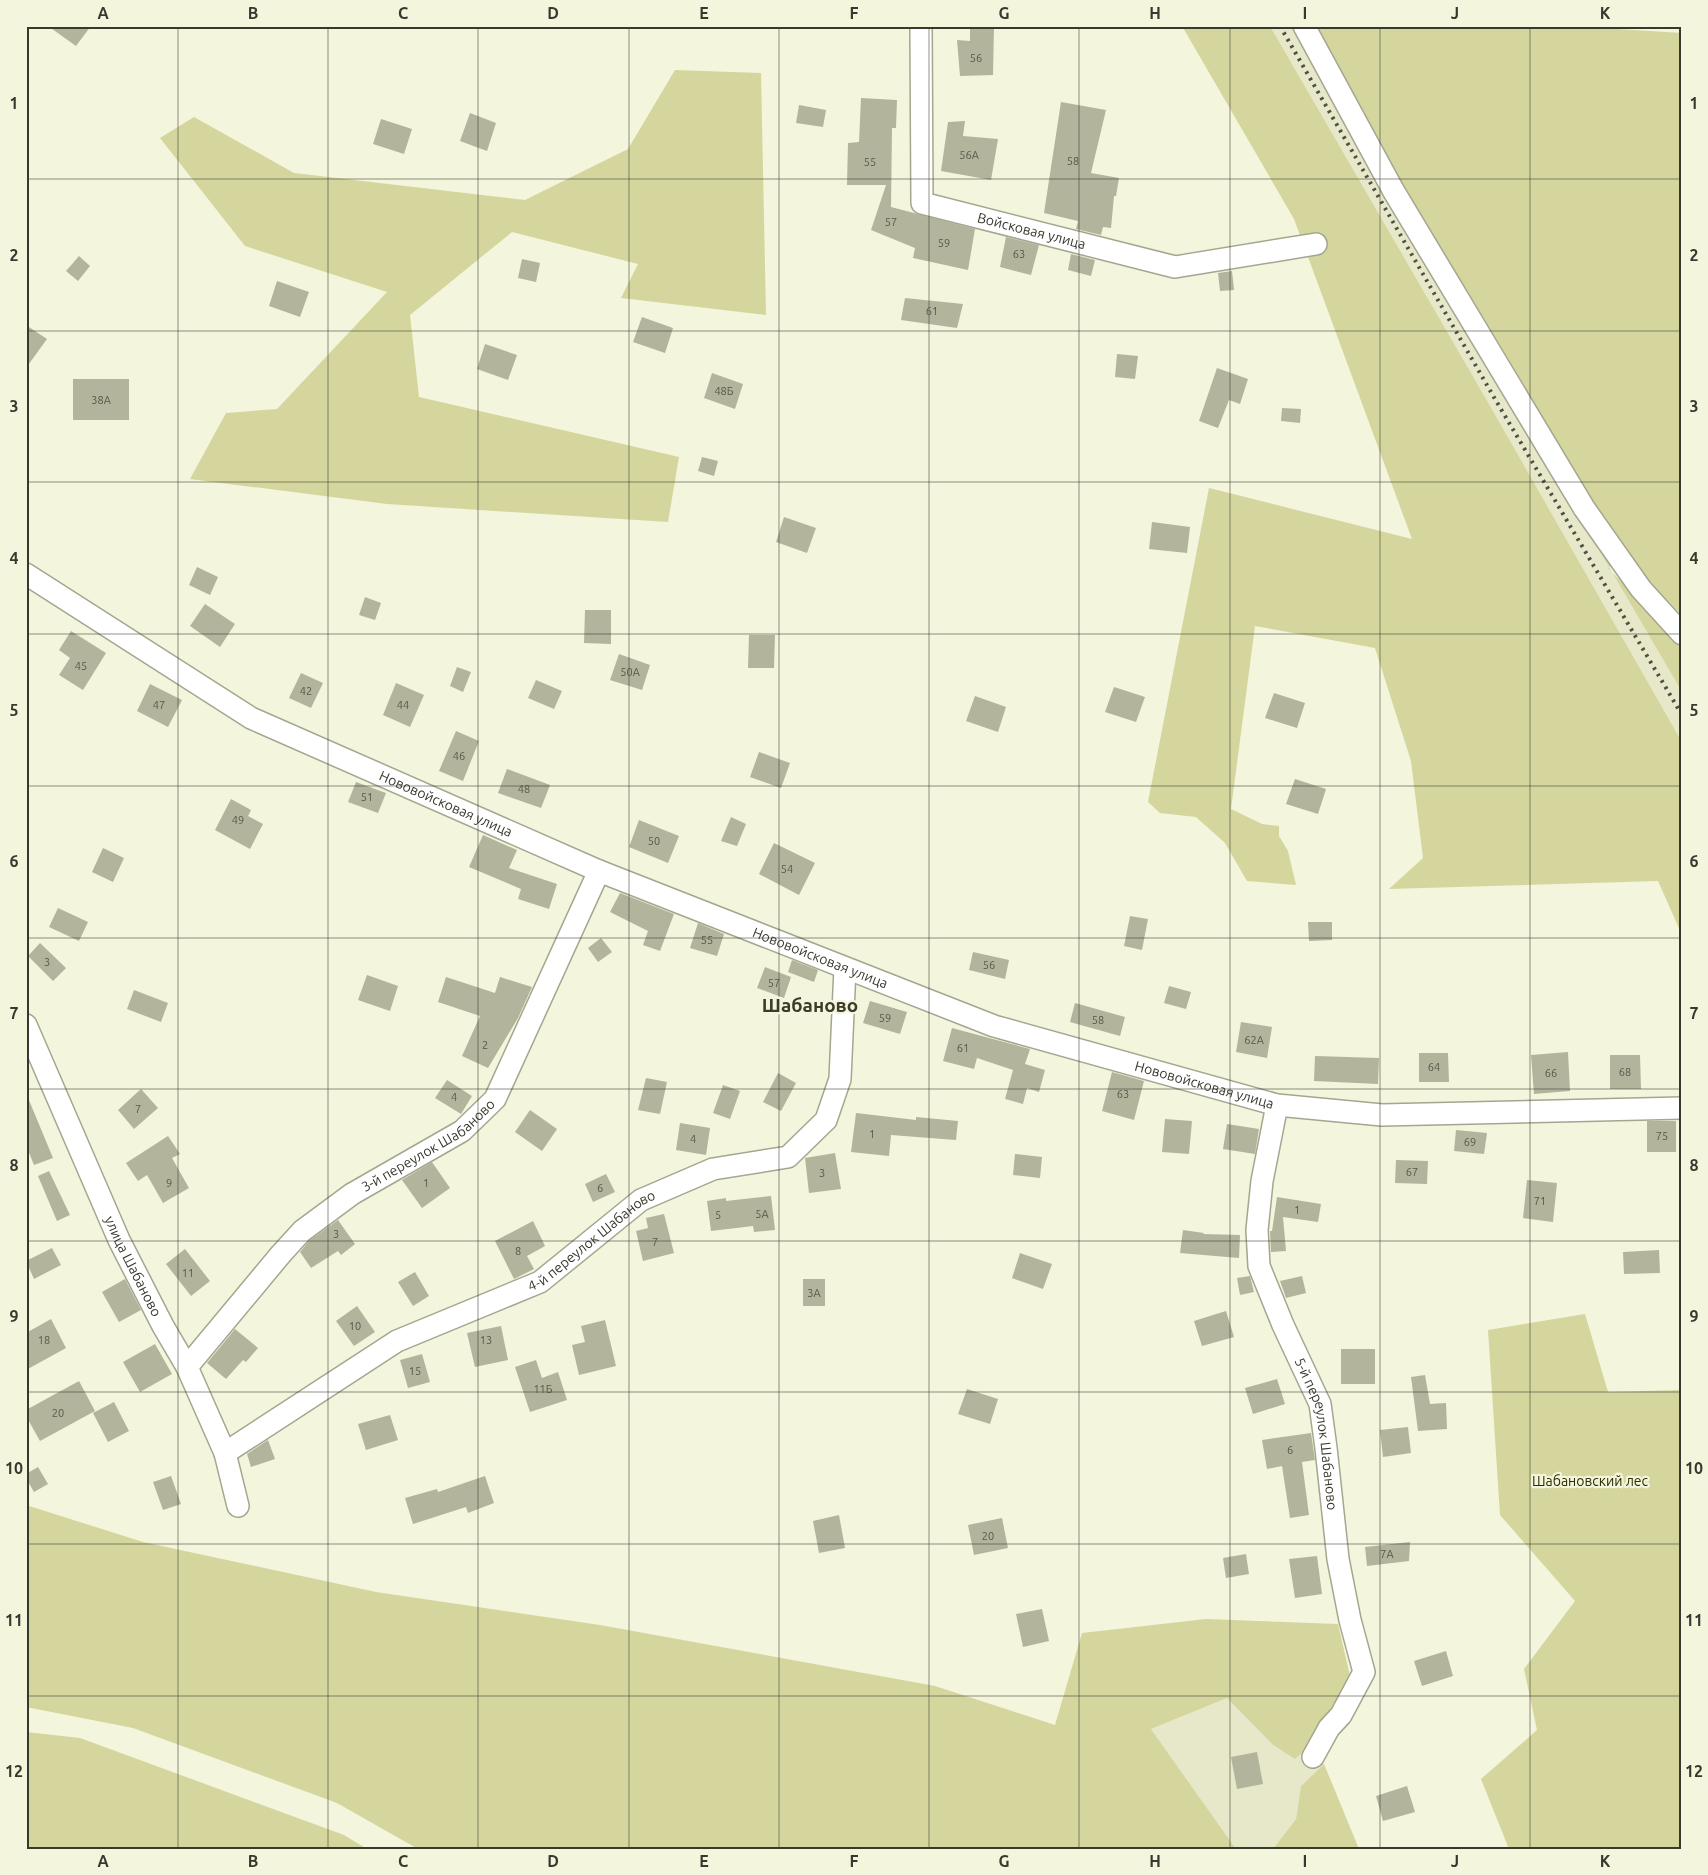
<svg xmlns="http://www.w3.org/2000/svg" width="1708" height="1875" font-family="Ubuntu,sans-serif">
<style>
.built{fill:#e7e8c9}
.green{fill:#d5d69e}
.building{fill:#b3b49c}
.lines{fill:none;stroke-linecap:round;stroke-linejoin:round}
.minor-casing{stroke:#a5a68f;stroke-width:24}
.minor{stroke:#fff;stroke-width:21}
.rail{stroke:#4f5044;stroke-width:4;stroke-dasharray:2.5 5;stroke-linecap:butt}
.grid{fill:none;stroke:#37382e;stroke-width:1;stroke-opacity:0.55}
.labels{text-anchor:middle;stroke-width:4.5;stroke-linejoin:round;paint-order:stroke}
.number-label{font-size:11px;fill:#56574a}
.street-label{font-size:14px;fill:#37382e;stroke:#f3f5dc}
.park-label{font-size:14px;fill:#2d2d02;stroke:#f3f5dc}
.district-label{font-size:19px;font-weight:bold;fill:#3b3b27;stroke:#f3f5dc}
.neatline{fill:none;stroke:#37382e;stroke-width:2}
.grid-label{font-size:16px;text-anchor:middle;font-weight:bold;fill:#37382e}
</style>
<rect width="100%" height="100%" fill="#f3f5dc"/>
<path class="built" d="M1270,26H1293L1682,692V742L1489,404Z
M1227,1698L1273,1745L1315,1741L1324,1764L1301,1786L1296,1819L1273,1849H1236L1151,1729Z"/>
<path class="green" d="M1182,26H1270L1489,404L1682,742V935L1658,881L1389,889L1423,858L1411,761L1375,648L1255,626L1231,809L1262,824L1279,826V836L1288,851L1296,885L1247,881L1225,843L1196,817L1160,813L1148,802L1209,488L1412,539L1294,219Z
M1293,26H1570L1682,33V615L1649,584L1628,556L1608,568L1682,644V692Z
M675,70L761,73L766,315L621,298L638,264L512,232L410,315L419,397L679,457L668,522L387,504L190,479L226,413L277,409L387,292L245,246L160,138L194,117L294,173L525,200L628,149Z
M1585,1314L1608,1392L1682,1390V1849H1509L1481,1779L1537,1730L1524,1669L1575,1601L1500,1515L1488,1330Z
M26,1505L143,1542L376,1592L600,1625L935,1686L1055,1725L1082,1633L1206,1619L1338,1624L1350,1676L1315,1741L1295,1759L1273,1745L1227,1698L1151,1729L1236,1849H418L337,1803L133,1728L26,1707Z
M26,1732L80,1738L344,1835L367,1849H26Z
M1324,1764L1359,1849H1273L1296,1819L1301,1786Z"/>
<path class="building" d="M48,26H91L76,46Z
M970,26H994L993,75L960,76L957,40L970,41Z
M861,98L897,100L896,128H892L891,207L975,229L968,270L913,258L915,248L871,230L886,185H847L848,143L859,142Z
M1061,102L1106,110L1091,173L1119,178L1116,196H1114L1111,228L1103,227L1101,235L1076,229L1078,221L1044,213Z
M799,105L826,110L823,127L796,123Z
M470,113L496,123L487,151L460,141Z
M381,119L412,129L404,154L373,144Z
M965,121L963,136L998,139L991,180L941,171L948,122Z
M1006,237L1039,245L1031,275L1000,267Z
M1071,254L1095,260L1091,276L1068,270Z
M79,256L90,266L78,281L66,271Z
M522,259L540,263L536,282L518,278Z
M1232,271L1234,290L1220,291L1218,273Z
M277,281L309,292L300,317L269,306Z
M905,298L963,304L957,328L901,320Z
M642,317L673,328L665,353L633,342Z
M26,325L47,339L26,368Z
M485,344L517,355L508,380L477,369Z
M1117,354L1138,356L1135,379L1115,377Z
M1217,368L1248,379L1240,404L1229,400L1218,428L1199,421Z
M712,373L743,384L735,409L704,398Z
M73,379H129V420H73Z
M1282,408L1301,409L1300,423L1281,421Z
M702,457L718,461L714,476L698,471Z
M784,517L816,528L807,553L776,542Z
M1152,522L1190,527L1187,553L1149,549Z
M197,567L218,577L210,595L189,585Z
M365,597L381,603L375,620L359,615Z
M205,604L235,624L220,647L190,626Z
M585,610H611V644L584,643Z
M71,631L106,653L83,690L59,675L70,658L59,650Z
M749,635H775L774,668H748Z
M619,654L650,665L642,690L610,680Z
M457,667L471,672L463,692L450,686Z
M301,673L323,683L311,708L289,698Z
M536,680L562,691L554,709L528,698Z
M396,683L424,695L410,727L383,715Z
M150,684L182,700L168,727L137,711Z
M1114,687L1145,697L1136,722L1105,712Z
M1274,693L1305,703L1297,728L1265,718Z
M975,696L1006,707L998,732L966,721Z
M456,731L479,741L463,781L439,771Z
M759,752L790,763L781,788L750,777Z
M507,769L550,785L541,808L498,793Z
M1295,779L1326,789L1318,814L1286,804Z
M356,782L386,793L378,813L348,802Z
M231,799L251,810L248,816L263,824L250,849L215,830Z
M731,817L746,824L737,846L721,841Z
M639,820L679,836L668,863L629,847Z
M483,835L517,850L509,868L557,884L549,909L518,899L521,889L469,867Z
M774,843L815,863L799,895L759,874Z
M103,848L124,858L113,882L92,872Z
M620,893L674,914L660,951L643,945L648,931L610,912Z
M58,908L88,922L79,941L49,927Z
M1130,916L1148,919L1142,950L1124,946Z
M1308,922H1332V940L1309,941Z
M698,923L724,934L717,956L690,948Z
M601,938L612,952L598,962L588,948Z
M40,943L66,968L53,981L28,956Z
M973,952L1009,960L1005,979L969,970Z
M792,960L818,970L814,982L788,972Z
M765,967L791,977L784,998L757,988Z
M367,975L398,986L390,1011L358,1000Z
M446,977L495,993L500,977L532,987L518,1018L488,1068L462,1056L480,1016L438,1002Z
M1169,986L1191,992L1186,1009L1164,1003Z
M134,990L168,1003L161,1022L127,1009Z
M870,1001L907,1012L900,1034L863,1023Z
M1075,1003L1125,1017L1120,1036L1070,1022Z
M1241,1022L1272,1027L1267,1058L1236,1052Z
M952,1028L1030,1049L1025,1064L1045,1070L1039,1092L1027,1088L1023,1104L1005,1099L1013,1070L977,1058L974,1069L943,1061Z
M1568,1052L1570,1091L1534,1094L1531,1055Z
M1419,1053H1448L1449,1082H1419Z
M1610,1055H1640L1641,1089H1610Z
M1315,1056L1379,1058L1378,1084L1314,1081Z
M1112,1072L1144,1081L1134,1120L1102,1111Z
M778,1073L796,1083L781,1111L763,1102Z
M646,1078L667,1082L660,1114L638,1110Z
M447,1080L472,1096L461,1114L435,1098Z
M723,1085L740,1091L730,1119L713,1113Z
M141,1089L158,1108L134,1129L118,1110Z
M26,1093L53,1158L34,1165L26,1145Z
M530,1110L557,1129L542,1151L515,1132Z
M856,1113L916,1120V1117L958,1121L956,1140L891,1135L889,1156L851,1152Z
M1165,1119L1192,1121L1189,1154L1162,1152Z
M1647,1121H1676V1152H1647Z
M680,1123L710,1128L706,1155L676,1150Z
M1227,1124L1259,1129L1255,1154L1223,1149Z
M1456,1130L1487,1133L1484,1154L1454,1151Z
M168,1136L180,1154L172,1158L189,1188L163,1203L147,1175L138,1181L126,1163Z
M835,1153L841,1189L809,1193L805,1158Z
M1015,1154L1042,1157L1040,1178L1013,1175Z
M1396,1160L1428,1161L1427,1184L1395,1183Z
M432,1162L450,1188L422,1208L402,1180Z
M49,1171L70,1215L57,1221L38,1176Z
M606,1174L615,1192L593,1202L585,1184Z
M1527,1180L1557,1183L1553,1222L1523,1218Z
M771,1196L775,1230L754,1232L753,1226L711,1231L707,1201L726,1198V1201Z
M1277,1197L1321,1204L1318,1222L1283,1217L1286,1251L1271,1252L1270,1231H1272Z
M664,1214L674,1253L643,1261L636,1231L648,1228L646,1218Z
M338,1220L355,1244L341,1255L338,1251L311,1268L300,1252L310,1240Z
M533,1221L545,1246L527,1256L534,1269L514,1279L495,1241Z
M1183,1230L1204,1233L1203,1234L1240,1235L1239,1258L1180,1253Z
M52,1248L61,1265L34,1279L26,1261Z
M185,1249L210,1281L191,1296L166,1264Z
M1659,1250L1660,1273L1624,1274L1623,1252Z
M1020,1253L1052,1264L1043,1289L1012,1278Z
M415,1272L429,1296L413,1306L398,1282Z
M1250,1276L1254,1292L1240,1295L1237,1278Z
M1302,1276L1306,1293L1286,1298L1280,1281Z
M125,1279L141,1310L119,1322L102,1292Z
M803,1279H825V1306H803Z
M357,1306L375,1332L354,1346L336,1321Z
M1226,1311L1234,1337L1202,1346L1194,1321Z
M51,1319L66,1348L26,1370V1333Z
M605,1320L616,1366L579,1375L572,1345L585,1342L581,1326Z
M501,1326L508,1360L475,1367L467,1333Z
M235,1329L258,1348L246,1362L243,1360L226,1379L207,1363Z
M155,1344L172,1374L140,1392L123,1362Z
M1341,1349H1375V1384H1341Z
M422,1354L430,1382L408,1388L400,1360Z
M536,1360L542,1378L558,1372L567,1400L530,1412L515,1367Z
M1425,1375L1430,1404L1446,1403L1447,1429L1418,1431L1411,1377Z
M1277,1379L1285,1404L1253,1414L1245,1388Z
M79,1381L95,1411L40,1441L26,1416V1410Z
M967,1389L998,1399L990,1424L958,1414Z
M114,1402L129,1431L108,1442L93,1413Z
M390,1415L398,1440L366,1450L358,1424Z
M1408,1427L1411,1453L1383,1457L1380,1430Z
M1311,1433L1315,1460L1302,1462L1309,1515L1290,1518L1282,1466L1267,1469L1262,1440Z
M268,1440L275,1459L251,1467L247,1454Z
M38,1467L48,1484L34,1492L26,1478V1474Z
M171,1476L181,1504L163,1510L153,1482Z
M485,1476L494,1503L468,1513L466,1507L413,1524L405,1498L437,1489L438,1492Z
M839,1515L845,1548L819,1553L813,1521Z
M1002,1518L1008,1548L974,1555L968,1525Z
M1410,1542L1409,1561L1367,1566L1365,1547Z
M1246,1554L1249,1574L1226,1578L1223,1558Z
M1317,1556L1322,1594L1295,1598L1289,1559Z
M1042,1609L1049,1641L1023,1647L1016,1614Z
M1446,1651L1453,1676L1422,1686L1414,1661Z
M1257,1752L1263,1784L1237,1789L1231,1757Z
M1407,1786L1415,1812L1383,1821L1376,1796Z"/>
<g class="lines">
<g class="minor-casing">
<g id="minor">
<path id="s1" d="M921,26L922,203L1175,267L1316,244"/>
<path d="M1304,26L1393,190L1584,508L1641,589L1682,634"/>
<path id="s2" d="M26,574L251,718L599,871L994,1026L1277,1105L1382,1115L1682,1108"/>
<path id="s3" d="M26,1025L119,1240L163,1326L187,1367L225,1453L238,1506"/>
<path id="s4" d="M1277,1105L1262,1181L1257,1230L1259,1266L1283,1325L1320,1404L1326,1448L1338,1559L1350,1620L1364,1672L1341,1715L1329,1728L1313,1757"/>
<path id="s5" d="M187,1367L281,1254L302,1231L352,1194L462,1131L495,1099L599,871"/>
<path id="s6" d="M225,1453L397,1341L540,1282L641,1200L713,1169L788,1157L826,1120L840,1079L845,968"/>
</g>
</g>
<use href="#minor" class="minor"/>
<path class="rail" d="M1280,26L1495,399L1682,715"/>
</g>
<path class="grid" d="M178,26V1849M328,26V1849M478,26V1849M629,26V1849M779,26V1849M929,26V1849M1079,26V1849M1230,26V1849M1380,26V1849M1530,26V1849M26,179H1682M26,331H1682M26,482H1682M26,634H1682M26,786H1682M26,938H1682M26,1089H1682M26,1241H1682M26,1392H1682M26,1544H1682M26,1696H1682"/>
<g class="labels">
<g class="number-label">
<text x="976" y="62">56</text>
<text x="969" y="159">56А</text>
<text x="1073" y="165">58</text>
<text x="870" y="166">55</text>
<text x="891" y="226">57</text>
<text x="944" y="247">59</text>
<text x="1019" y="258">63</text>
<text x="932" y="315">61</text>
<text x="724" y="395">48Б</text>
<text x="101" y="404">38А</text>
<text x="81" y="670">45</text>
<text x="630" y="676">50А</text>
<text x="306" y="695">42</text>
<text x="159" y="709">47</text>
<text x="403" y="709">44</text>
<text x="459" y="760">46</text>
<text x="524" y="793">48</text>
<text x="367" y="801">51</text>
<text x="238" y="824">49</text>
<text x="654" y="845">50</text>
<text x="787" y="873">54</text>
<text x="707" y="944">55</text>
<text x="47" y="966">3</text>
<text x="989" y="969">56</text>
<text x="774" y="987">57</text>
<text x="885" y="1022">59</text>
<text x="1098" y="1024">58</text>
<text x="1254" y="1044">62А</text>
<text x="485" y="1049">2</text>
<text x="963" y="1052">61</text>
<text x="1434" y="1071">64</text>
<text x="1625" y="1076">68</text>
<text x="1551" y="1077">66</text>
<text x="1123" y="1098">63</text>
<text x="454" y="1101">4</text>
<text x="138" y="1113">7</text>
<text x="872" y="1138">1</text>
<text x="1662" y="1140">75</text>
<text x="693" y="1143">4</text>
<text x="1470" y="1146">69</text>
<text x="1412" y="1176">67</text>
<text x="822" y="1177">3</text>
<text x="169" y="1187">9</text>
<text x="426" y="1187">1</text>
<text x="600" y="1192">6</text>
<text x="1540" y="1205">71</text>
<text x="1297" y="1214">1</text>
<text x="762" y="1218">5А</text>
<text x="718" y="1219">5</text>
<text x="336" y="1238">3</text>
<text x="655" y="1246">7</text>
<text x="518" y="1255">8</text>
<text x="188" y="1277">11</text>
<text x="814" y="1297">3А</text>
<text x="355" y="1330">10</text>
<text x="44" y="1344">18</text>
<text x="486" y="1344">13</text>
<text x="415" y="1375">15</text>
<text x="543" y="1393">11Б</text>
<text x="58" y="1417">20</text>
<text x="1290" y="1454">6</text>
<text x="988" y="1540">20</text>
<text x="1387" y="1558">7А</text>
</g>
<g class="street-label">
<text dy="5" stroke="none"><textPath href="#s1" startOffset="290">Войсковая улица</textPath></text>
<text dy="5" stroke="none"><textPath href="#s2" startOffset="480">Нововойсковая улица</textPath></text>
<text dy="5" stroke="none"><textPath href="#s2" startOffset="885">Нововойсковая улица</textPath></text>
<text dy="5" stroke="none"><textPath href="#s2" startOffset="1290">Нововойсковая улица</textPath></text>
<text dy="5" stroke="none"><textPath href="#s5" startOffset="331">3-й переулок Шабаново</textPath></text>
<text dy="5" stroke="none"><textPath href="#s6" startOffset="426">4-й переулок Шабаново</textPath></text>
<text dy="5" stroke="none"><textPath href="#s3" startOffset="264">улица Шабаново</textPath></text>
<text dy="5" stroke="none"><textPath href="#s4" startOffset="342">5-й переулок Шабаново</textPath></text>
</g>
<g class="park-label">
<text x="1590" y="1486">Шабановский лес</text>
</g>
<g class="district-label">
<text x="810" y="1012">Шабаново</text>
</g>
</g>
<rect width="1708" height="1875" fill="none" stroke="#f3f5dc" stroke-width="55"/>
<rect x="28" y="28" width="1652" height="1820" class="neatline"/>
<g class="grid-label">
<text x="103" y="19">A</text>
<text x="253" y="19">B</text>
<text x="403" y="19">C</text>
<text x="553" y="19">D</text>
<text x="704" y="19">E</text>
<text x="854" y="19">F</text>
<text x="1004" y="19">G</text>
<text x="1155" y="19">H</text>
<text x="1305" y="19">I</text>
<text x="1455" y="19">J</text>
<text x="1605" y="19">K</text>
<text x="14" y="109">1</text>
<text x="1694" y="109">1</text>
<text x="14" y="261">2</text>
<text x="1694" y="261">2</text>
<text x="14" y="412">3</text>
<text x="1694" y="412">3</text>
<text x="14" y="564">4</text>
<text x="1694" y="564">4</text>
<text x="14" y="716">5</text>
<text x="1694" y="716">5</text>
<text x="14" y="867">6</text>
<text x="1694" y="867">6</text>
<text x="14" y="1019">7</text>
<text x="1694" y="1019">7</text>
<text x="14" y="1171">8</text>
<text x="1694" y="1171">8</text>
<text x="14" y="1322">9</text>
<text x="1694" y="1322">9</text>
<text x="14" y="1474">10</text>
<text x="1694" y="1474">10</text>
<text x="14" y="1626">11</text>
<text x="1694" y="1626">11</text>
<text x="14" y="1777">12</text>
<text x="1694" y="1777">12</text>
<text x="103" y="1867">A</text>
<text x="253" y="1867">B</text>
<text x="403" y="1867">C</text>
<text x="553" y="1867">D</text>
<text x="704" y="1867">E</text>
<text x="854" y="1867">F</text>
<text x="1004" y="1867">G</text>
<text x="1155" y="1867">H</text>
<text x="1305" y="1867">I</text>
<text x="1455" y="1867">J</text>
<text x="1605" y="1867">K</text>
</g>
</svg>
